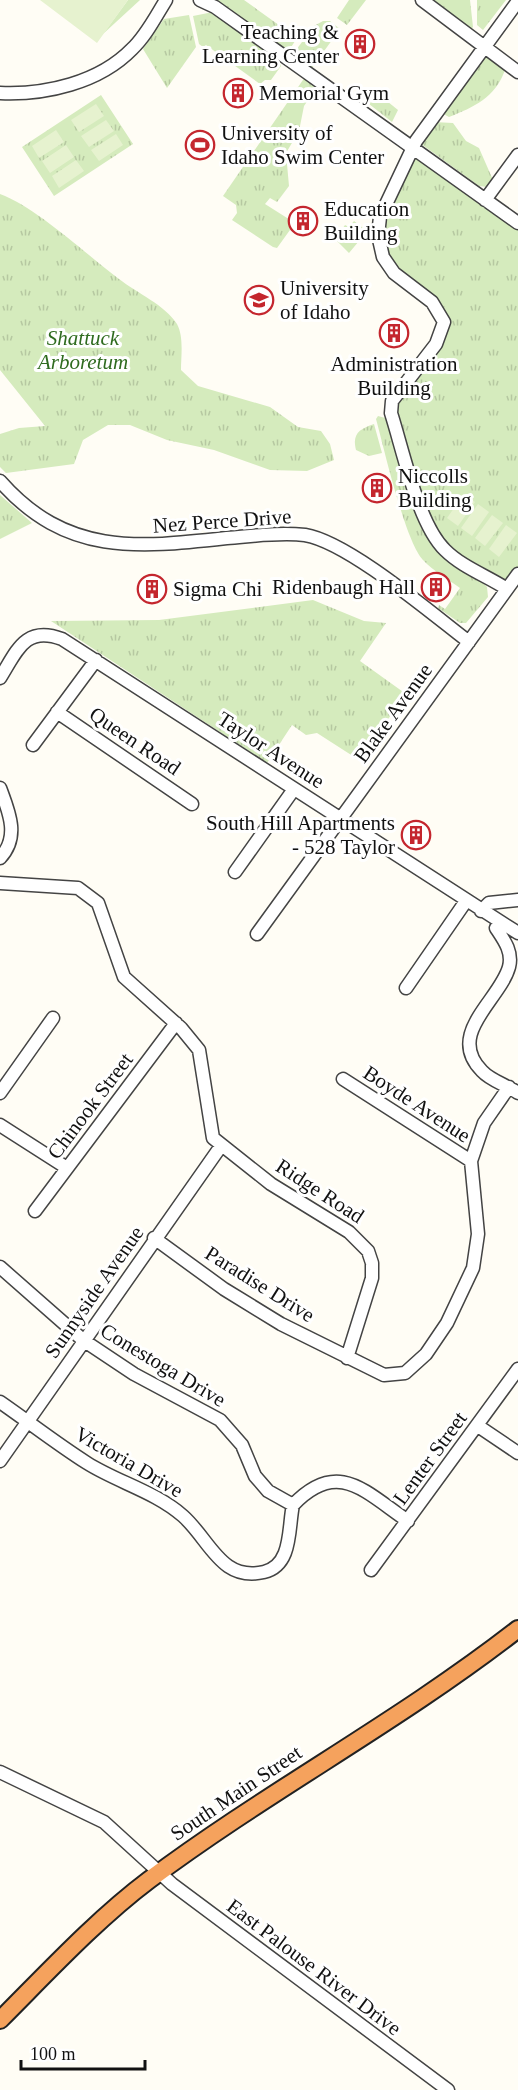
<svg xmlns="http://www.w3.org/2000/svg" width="518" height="2090" font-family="'Times New Roman',serif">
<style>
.grass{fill:url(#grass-tufts)}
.pitch{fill:#e6f2cf}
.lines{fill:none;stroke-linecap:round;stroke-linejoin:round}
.minor-casing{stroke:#444;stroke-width:15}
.highway-casing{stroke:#222;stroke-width:20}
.minor{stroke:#fff;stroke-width:12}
.highway{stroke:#f5a25d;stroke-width:16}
.labels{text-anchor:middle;stroke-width:6;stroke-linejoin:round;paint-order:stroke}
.poi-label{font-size:21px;fill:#111;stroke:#fff;text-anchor:start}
.park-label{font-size:21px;font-style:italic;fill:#2f6b1f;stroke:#fff}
.street-label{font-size:21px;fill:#111;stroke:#fff}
</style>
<defs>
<pattern id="grass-tufts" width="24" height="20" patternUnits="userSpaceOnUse" patternTransform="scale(1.5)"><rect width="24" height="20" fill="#d5ebbd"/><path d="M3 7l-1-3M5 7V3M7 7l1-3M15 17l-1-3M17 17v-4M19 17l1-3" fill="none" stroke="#b6c8a1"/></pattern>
</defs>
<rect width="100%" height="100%" fill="#fffdf5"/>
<path class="grass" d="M128,0H140L103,34Z
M211,0H244L297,38L286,55Z
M349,0H366L347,25L337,18Z
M427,0H470L473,27L470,31Z
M477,0H506L483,30L477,25Z
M213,12L278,59L281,66L271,80H265L260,84L206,45L203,47L199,44L193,16Z
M189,15L196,47L167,88L143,49L164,19Z
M323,21H330L340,29L309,72L290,58L314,26Z
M479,52L505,70C495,98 474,107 449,117L438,111Z
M305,77L318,86L304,106L299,131L286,153L289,186L277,202L270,198L265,204L295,223L277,248L273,247L232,220L237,213L236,205L223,196Z
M372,89L398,110L392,122L364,100Z
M101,95L133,144L54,196L22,147Z
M434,122L453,123L466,141L479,148L493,180L487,187L479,186L417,141Z
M414,149L518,223V574L507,589L432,534L392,401L436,344L439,310L394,273L379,245L389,194Z
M0,194C36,207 87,255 119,279C137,293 165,305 177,324C184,337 181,356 181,370L198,386L270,407L298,427L321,431L330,444L334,460L307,471L270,470L214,450L167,440L130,425H108L83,440L74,464L6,473L0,467V434L19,428L45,426L0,370Z
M354,221L363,228L364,235L349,253L335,239L345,225L349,227Z
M378,416L389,419L421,521L487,587L488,597L466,623H460L438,608L439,605L445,609L460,588C448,579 433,571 423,560C405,541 384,448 376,419Z
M374,424L382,453L369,456L356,450C352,434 359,429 374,424Z
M0,495L32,523L0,539Z
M313,600L364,621L386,623L360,661L406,694L359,760L317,733L306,735L292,725L267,763L51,621L159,620Z"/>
<path class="pitch" d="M40,0H128L97,43Z
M96,104L104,116L79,132L71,120Z
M106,120L114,131L89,147L81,136Z
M56,130L64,142L39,158L32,146Z
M116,134L123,145L99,161L91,150Z
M66,145L74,157L50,173L42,161Z
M76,160L84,171L59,188L52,176Z
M464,494L475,502L458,526L447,518Z
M478,504L489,512L472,536L461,528Z
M492,515L503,523L485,546L475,538Z
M506,525L517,533L499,557L489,549Z"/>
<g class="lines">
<g class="minor-casing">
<path id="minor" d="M200,0L215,7L518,223
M422,0L518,72
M0,93C45,95 99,83 132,49C146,36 156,16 166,0
M485,200L518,155
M0,481C66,556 137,548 227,538C253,536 279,532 305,535C348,542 431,613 469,642
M507,589C487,576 462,567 445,550C418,524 403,450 391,413L392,401L436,344L444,322L432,302L394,273L383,257L378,235L380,217L416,141L518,1
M0,678C17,651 25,625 62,639L518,933
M57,712L192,804
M33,745L96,660
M0,788C9,812 20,837 0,858
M235,872L294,789
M0,883L78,888L98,903L124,977L181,1028L199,1050L213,1138L271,1184L349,1232L368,1251L372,1263V1278L347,1358
M481,911L489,903L518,900
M496,928C504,940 513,952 509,967C500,1000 445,1034 482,1071C491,1081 507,1085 518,1093
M257,934L518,574
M406,988L466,901
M343,1079L471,1161
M0,1093L53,1018
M0,1125L67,1168
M35,1211L176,1023
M154,1238L224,1289L281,1324L384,1375L405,1373L426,1354L447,1323L473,1268L478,1234L471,1161L484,1123L509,1087
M0,1267L83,1340L134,1374L220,1420L242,1445L255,1476L268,1491L293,1505
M0,1402C29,1422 57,1444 87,1463C117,1482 156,1492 183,1516C210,1540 221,1582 264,1572C293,1565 288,1527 293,1505C338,1458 365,1492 408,1521
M478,1426L518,1453
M0,1461L221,1146
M371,1570L518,1369
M0,1772L104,1822L172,1884L448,2090"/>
</g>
<g class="highway-casing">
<path id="highway" d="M0,2020C46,1974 97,1919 149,1880C268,1791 400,1721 518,1629"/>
</g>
<use href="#minor" class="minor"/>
<use href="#highway" class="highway"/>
</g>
<defs>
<g id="building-ring" transform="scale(1.5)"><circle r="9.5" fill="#fff" stroke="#c4262e" stroke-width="1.5"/><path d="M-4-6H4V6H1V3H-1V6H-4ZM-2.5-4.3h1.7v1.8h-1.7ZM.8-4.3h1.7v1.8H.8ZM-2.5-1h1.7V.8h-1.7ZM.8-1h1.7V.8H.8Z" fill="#c4262e"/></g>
<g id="stadium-ring" transform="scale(1.5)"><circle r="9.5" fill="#fff" stroke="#c4262e" stroke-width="1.5"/><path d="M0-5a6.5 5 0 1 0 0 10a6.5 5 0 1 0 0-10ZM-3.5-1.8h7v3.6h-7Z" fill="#c4262e"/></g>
<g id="university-ring" transform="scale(1.5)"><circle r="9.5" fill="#fff" stroke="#c4262e" stroke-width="1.5"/><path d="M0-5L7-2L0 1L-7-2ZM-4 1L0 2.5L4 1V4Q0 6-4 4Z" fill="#c4262e"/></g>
</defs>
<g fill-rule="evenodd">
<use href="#building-ring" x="360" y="44"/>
<use href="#building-ring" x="238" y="93"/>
<use href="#stadium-ring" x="200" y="145"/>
<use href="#building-ring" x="303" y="221"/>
<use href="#university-ring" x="259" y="300"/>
<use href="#building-ring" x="394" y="333"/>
<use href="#building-ring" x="377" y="488"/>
<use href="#building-ring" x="436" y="587"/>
<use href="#building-ring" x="152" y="589"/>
<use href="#building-ring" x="416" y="835"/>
</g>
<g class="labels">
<g class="poi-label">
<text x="339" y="39" text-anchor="end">Teaching &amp;<tspan x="339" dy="24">Learning Center</tspan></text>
<text x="259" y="100">Memorial Gym</text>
<text x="221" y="140">University of<tspan x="221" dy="24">Idaho Swim Center</tspan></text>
<text x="324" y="216">Education<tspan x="324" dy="24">Building</tspan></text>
<text x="280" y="295">University<tspan x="280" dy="24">of Idaho</tspan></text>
<text x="394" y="371" text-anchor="middle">Administration<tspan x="394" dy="24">Building</tspan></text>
<text x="398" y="483">Niccolls<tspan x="398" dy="24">Building</tspan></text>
<text x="415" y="594" text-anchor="end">Ridenbaugh Hall</text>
<text x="173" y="596">Sigma Chi</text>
<text x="395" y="830" text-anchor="end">South Hill Apartments<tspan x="395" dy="24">- 528 Taylor</tspan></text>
</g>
<g class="park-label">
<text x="83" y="345">Shattuck<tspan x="83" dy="24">Arboretum</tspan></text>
</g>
<g class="street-label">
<text transform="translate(222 521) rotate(-4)" y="7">Nez Perce Drive</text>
<text transform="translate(393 713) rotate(-54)" y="7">Blake Avenue</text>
<text transform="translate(135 741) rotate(34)" y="7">Queen Road</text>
<text transform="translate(271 750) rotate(33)" y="7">Taylor Avenue</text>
<text transform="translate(417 1104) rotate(33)" y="7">Boyde Avenue</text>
<text transform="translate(90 1106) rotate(-53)" y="7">Chinook Street</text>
<text transform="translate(320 1191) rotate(33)" y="7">Ridge Road</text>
<text transform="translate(260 1284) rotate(32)" y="7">Paradise Drive</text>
<text transform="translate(94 1292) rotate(-55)" y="7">Sunnyside Avenue</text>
<text transform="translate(163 1365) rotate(31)" y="7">Conestoga Drive</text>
<text transform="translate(430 1458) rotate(-54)" y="7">Lenter Street</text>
<text transform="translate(129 1462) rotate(30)" y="7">Victoria Drive</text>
<text transform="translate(236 1793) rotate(-34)" y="7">South Main Street</text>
<text transform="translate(314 1967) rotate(37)" y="7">East Palouse River Drive</text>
</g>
</g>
<path d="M21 2060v9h124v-9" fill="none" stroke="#111111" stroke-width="3"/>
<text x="30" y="2060" font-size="18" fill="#111111" stroke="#ffffff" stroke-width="4.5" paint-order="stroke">100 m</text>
</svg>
